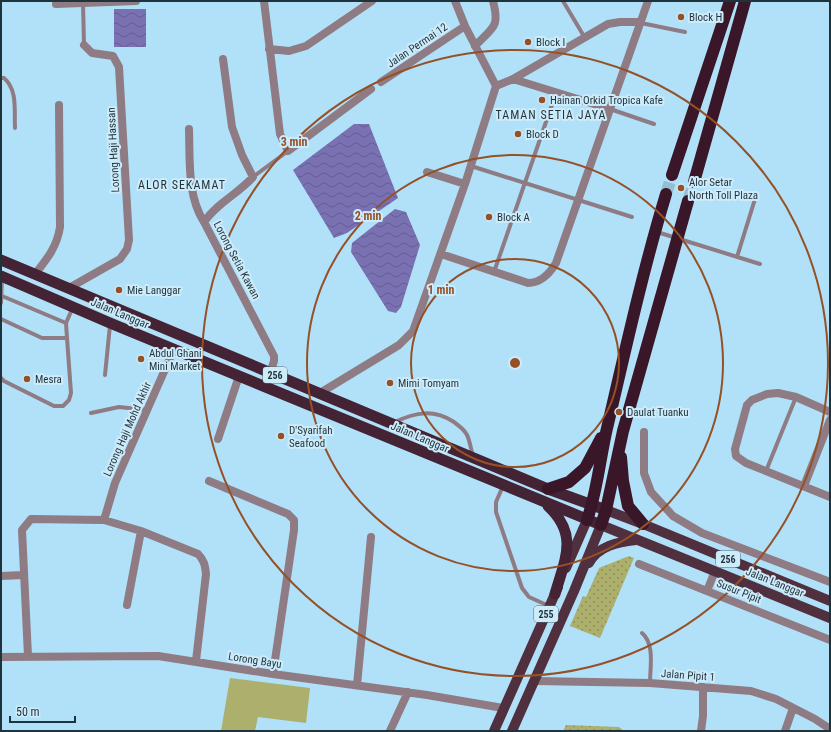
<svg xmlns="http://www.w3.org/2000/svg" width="831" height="732" font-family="'Roboto Condensed',sans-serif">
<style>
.grass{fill:url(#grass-dots)}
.park{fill:#adaf6d}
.water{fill:url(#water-waves)}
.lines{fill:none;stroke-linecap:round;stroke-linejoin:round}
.motorway-tunnel{stroke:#93bed3;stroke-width:12;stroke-dasharray:12 6;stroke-linecap:butt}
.service{stroke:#8e7b83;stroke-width:4}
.minor{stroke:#8e7b83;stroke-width:8}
.primary{stroke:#50303f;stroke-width:10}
.trunk{stroke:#442334;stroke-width:11}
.motorway{stroke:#391628;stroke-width:12}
.ring{fill:none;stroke:#965026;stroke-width:2}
.poi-dot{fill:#965026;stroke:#ceebfa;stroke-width:1.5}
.labels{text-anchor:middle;stroke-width:4;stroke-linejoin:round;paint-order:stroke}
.shield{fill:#ceebfa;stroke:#546a75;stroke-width:1}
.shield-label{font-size:10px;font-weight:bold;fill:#1f333c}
.poi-label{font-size:11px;fill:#1f333c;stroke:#ceebfa;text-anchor:start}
.street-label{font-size:11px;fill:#1f333c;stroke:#ceebfa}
.neighbourhood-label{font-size:12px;letter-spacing:1px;fill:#1f333c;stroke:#ceebfa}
.centre{fill:#965026;stroke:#ceebfa;stroke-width:2}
.ring-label{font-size:12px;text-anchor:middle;font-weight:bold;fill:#965026;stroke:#ceebfa;stroke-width:4;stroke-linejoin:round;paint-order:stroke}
</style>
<defs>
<pattern id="grass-dots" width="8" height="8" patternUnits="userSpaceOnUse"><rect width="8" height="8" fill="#adaf6d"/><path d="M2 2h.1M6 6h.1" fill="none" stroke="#8c8f5b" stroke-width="1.8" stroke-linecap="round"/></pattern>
<pattern id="water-waves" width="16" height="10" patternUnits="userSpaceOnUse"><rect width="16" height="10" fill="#7a71b2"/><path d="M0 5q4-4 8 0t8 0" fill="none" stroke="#635d92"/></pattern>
</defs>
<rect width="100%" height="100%" fill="#b0e1f9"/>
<path class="grass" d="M629,556L634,558L600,638L570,626L583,596L586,597L599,568Z
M566,725L619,727L624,731H563Z"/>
<path class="park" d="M230,678L310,688L306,723L258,717L255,731H221Z"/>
<path class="water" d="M114,9H146V47H114Z
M354,124H369L398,198L347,233L334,238L293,170Z
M395,209L406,212L420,245L401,307L396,313L388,311L351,252L352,243Z"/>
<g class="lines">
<path class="motorway-tunnel" d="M666,194L672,175
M688,201L694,182"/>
<path class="service" d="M563,1L585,38
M83,3L84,45
M641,23L685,32
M1,78H4C18,90 14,111 15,128
M610,109L654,124
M471,166L632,217
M253,177L288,151
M657,232L760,264
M737,257L755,199
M494,272L556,93
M2,296L66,323
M1,303L2,278
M1,319L42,338H67L66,323L73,307
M105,375L110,325
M1,378L4,381L54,406H63L69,400L71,393L67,338
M91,413L119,407L147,410
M395,422C416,412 434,409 454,422C459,426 464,429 467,435C470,441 471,450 473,456
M766,471L796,397
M503,486L496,502V512L522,588L529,597L549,606
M642,633C655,644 650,667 650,683"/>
<path class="minor" d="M264,1L280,134L288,151L371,89
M455,1L465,26L496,86
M56,4L136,1
M475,46C493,27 500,28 493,1
M269,49L289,51L306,46L372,1
M223,59L232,127L242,155L253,177C238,194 218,202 204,222L274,356V361L270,373
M513,79L610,109
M381,82L465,26
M189,129C190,159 187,196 204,222
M427,172L465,184
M441,254L528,283C541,283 550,273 556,263L648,1
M35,274C47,259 57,247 60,227L59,105
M69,288L120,259L127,249L129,240L119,67L113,56L92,53L84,45
M320,393L399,345L413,331L465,184L496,86L513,79L608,24L620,22H640
M830,412L796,397L778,393L767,394L752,400L747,405L735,449L736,456L746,463L830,497
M644,432V473L651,492L673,516L702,533L830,582
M218,439L239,376
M209,481L288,514L294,520V530L273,674
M804,486L830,420
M104,520L115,483L174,349
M639,564L830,640
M1,576L24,575
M707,591L715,571
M127,605L141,531
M28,656L22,530L31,519L104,520L141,531L198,554C204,560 205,565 206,574L196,661
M1,657L158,656L273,674L427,695L503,708
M535,681L650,683L751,691L776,699L815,719L830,729
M357,685L371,537
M390,731L408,692
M701,731L703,716V687
M785,731L793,708"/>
<path class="primary" d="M606,510L643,524L830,601
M589,563C598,546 618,542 636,540
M566,568L587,520
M494,731L558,587
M512,731L574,591L601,525L830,618"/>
<path class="trunk" d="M1,260L548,489L606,510
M1,276L110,323L601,525
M548,506C579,535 565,559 555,594"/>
<path class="motorway" d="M672,175L730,1
M694,182L745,1
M621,457L623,481L628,506L643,524
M548,489L569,482L585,468L601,438
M587,520C598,489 600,456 608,424C626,347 643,270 666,194
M601,525L606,510L623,431L688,201"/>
</g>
<g class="ring">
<circle cx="515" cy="363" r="104"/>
<circle cx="515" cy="363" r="208"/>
<circle cx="515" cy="363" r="313"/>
</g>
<g class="poi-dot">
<circle cx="681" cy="17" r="4"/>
<circle cx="528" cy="42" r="4"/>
<circle cx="542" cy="100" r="4"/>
<circle cx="518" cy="134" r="4"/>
<circle cx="681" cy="188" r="4"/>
<circle cx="489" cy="217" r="4"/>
<circle cx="119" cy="290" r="4"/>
<circle cx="141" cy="359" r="4"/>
<circle cx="27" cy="379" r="4"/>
<circle cx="390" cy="383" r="4"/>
<circle cx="619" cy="412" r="4"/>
<circle cx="281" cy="436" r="4"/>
</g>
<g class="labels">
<g class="shield">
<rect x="263" y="367" width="24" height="16" rx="3"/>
<rect x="716" y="551" width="24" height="16" rx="3"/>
<rect x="534" y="606" width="24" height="16" rx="3"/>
</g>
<g class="shield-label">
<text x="275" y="379">256</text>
<text x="728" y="563">256</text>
<text x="546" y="618">255</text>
</g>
<g class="poi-label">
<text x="689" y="21">Block H</text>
<text x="536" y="46">Block I</text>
<text x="550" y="104">Hainan Orkid Tropica Kafe</text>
<text x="526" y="138">Block D</text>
<text x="689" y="186">Alor Setar<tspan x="689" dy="13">North Toll Plaza</tspan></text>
<text x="497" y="221">Block A</text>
<text x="127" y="294">Mie Langgar</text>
<text x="149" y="357">Abdul Ghani<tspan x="149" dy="13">Mini Market</tspan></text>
<text x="35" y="383">Mesra</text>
<text x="398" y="387">Mimi Tomyam</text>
<text x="627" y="416">Daulat Tuanku</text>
<text x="289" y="434">D'Syarifah<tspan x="289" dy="13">Seafood</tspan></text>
</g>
<g class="street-label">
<text transform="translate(417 45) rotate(-34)" y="4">Jalan Permai 12</text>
<text transform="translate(113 150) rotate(-93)" y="4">Lorong Haji Hassan</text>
<text transform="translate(237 260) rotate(62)" y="4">Lorong Setia Kawan</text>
<text transform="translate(120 313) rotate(23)" y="4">Jalan Langgar</text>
<text transform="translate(127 429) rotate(-66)" y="4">Lorong Haji Mohd Akhir</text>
<text transform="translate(420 437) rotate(23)" y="4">Jalan Langgar</text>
<text transform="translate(775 582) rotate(22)" y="4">Jalan Langgar</text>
<text transform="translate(739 591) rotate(22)" y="4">Susur Pipit</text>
<text transform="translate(255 660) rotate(9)" y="4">Lorong Bayu</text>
<text transform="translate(688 675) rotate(4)" y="4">Jalan Pipit 1</text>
</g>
<g class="neighbourhood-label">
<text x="551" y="119">TAMAN SETIA JAYA</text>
<text x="182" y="189">ALOR SEKAMAT</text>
</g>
</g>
<circle cx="515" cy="363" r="6" class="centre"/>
<g class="ring-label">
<text x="294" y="146">3 min</text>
<text x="368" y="220">2 min</text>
<text x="441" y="294">1 min</text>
</g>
<rect width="831" height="732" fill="none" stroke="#1f333c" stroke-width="4"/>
<path d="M10 716v6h65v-6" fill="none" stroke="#1f333c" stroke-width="2"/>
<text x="16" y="716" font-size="12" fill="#1f333c" stroke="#ceebfa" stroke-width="3" paint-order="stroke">50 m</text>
</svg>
